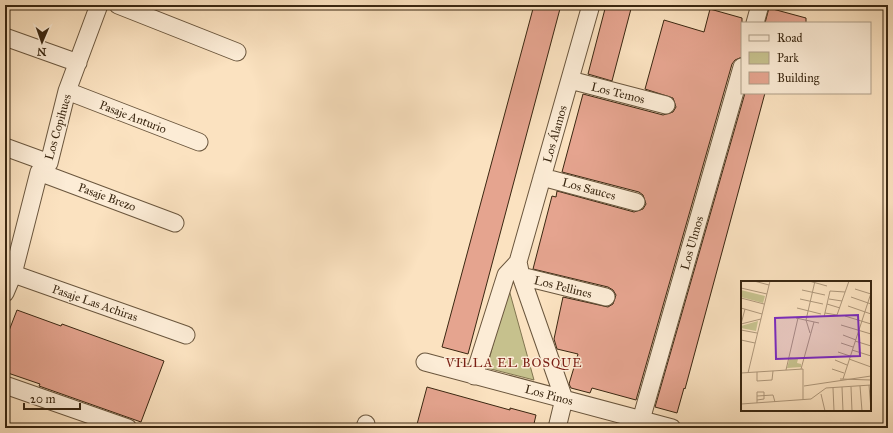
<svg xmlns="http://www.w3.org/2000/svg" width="893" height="433" font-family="'IM FELL Great Primer',serif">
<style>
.green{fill:#c6c18d;stroke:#80744f}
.building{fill:#e5a48f;stroke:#3a2711}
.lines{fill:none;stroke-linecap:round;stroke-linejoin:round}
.street-casing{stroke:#6a563d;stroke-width:19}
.street{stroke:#fcecd6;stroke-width:17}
.labels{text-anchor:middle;stroke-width:3;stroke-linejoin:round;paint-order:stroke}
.street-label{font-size:12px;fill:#3a2711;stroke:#fcecd6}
.neighbourhood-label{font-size:13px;letter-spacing:1px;fill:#7a1f14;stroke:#fcecd6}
.inset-road{fill:none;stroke:#ae977a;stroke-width:1}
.view{fill:#7b2cbf;fill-opacity:0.15;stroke:#7b2cbf;stroke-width:2}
.inset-edge{fill:none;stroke:#3a2711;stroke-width:2}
</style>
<rect width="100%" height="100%" fill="#fbe2c0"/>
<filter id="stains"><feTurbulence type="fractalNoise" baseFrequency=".005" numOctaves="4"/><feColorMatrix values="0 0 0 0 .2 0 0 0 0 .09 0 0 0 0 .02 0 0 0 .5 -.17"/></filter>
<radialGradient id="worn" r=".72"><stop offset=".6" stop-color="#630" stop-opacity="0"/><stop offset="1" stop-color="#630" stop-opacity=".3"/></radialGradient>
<path class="green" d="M508,286L534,380L487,368Z"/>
<path class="building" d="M534,5H561L468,354L442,347Z
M606,5H632L612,81L588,74Z
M769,8L806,18V23H765Z
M710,9L742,18V57L735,60L732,64L636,400L592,388L590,393L571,388L569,384L578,354L557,349L554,339L563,297L608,307L613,304L616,295L613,290L608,287L533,269L552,196L556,197L557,191L634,212L643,209L646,204L643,195L639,192L562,172L583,94L663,115L673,112L676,107L673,98L645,89L664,20L704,32Z
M745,93H765L685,389L684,388L677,413L655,407Z
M17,310L61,326L62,324L164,361L141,422L39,386L40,384L5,372V341Z
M427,387L510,410V408L536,415L533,428H509L495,424L494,428H416Z"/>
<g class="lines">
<g class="street-casing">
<path id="street" d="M118,5L237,52
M755,23L760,5
M5,37L78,63
M570,80L666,105
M67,91L199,142
M5,147L49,163
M39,172L175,223
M542,177L636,202
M5,271L186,335
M521,276L606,297
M5,293L13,274L39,172L49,163L67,91L99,5
M425,362L672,428
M474,376L506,275L518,262
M5,385L128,428
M641,420L742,67
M365,428L366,424
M557,428L564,399L521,276L518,262L591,5"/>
</g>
<use href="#street" class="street"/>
</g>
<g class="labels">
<g class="street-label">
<text transform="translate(618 93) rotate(14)" y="4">Los Temos</text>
<text transform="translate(133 117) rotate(21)" y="4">Pasaje Anturio</text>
<text transform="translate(58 127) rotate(-74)" y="4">Los Copihues</text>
<text transform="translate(555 134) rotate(-74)" y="4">Los Álamos</text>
<text transform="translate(589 189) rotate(15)" y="4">Los Sauces</text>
<text transform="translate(107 197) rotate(20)" y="4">Pasaje Brezo</text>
<text transform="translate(692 243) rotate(-74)" y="4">Los Ulmos</text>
<text transform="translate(563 287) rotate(14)" y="4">Los Pellines</text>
<text transform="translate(95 303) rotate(19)" y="4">Pasaje Las Achiras</text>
<text transform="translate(549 395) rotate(15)" y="4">Los Pinos</text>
</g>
<g class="neighbourhood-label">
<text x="514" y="367">VILLA EL BOSQUE</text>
</g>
</g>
<g transform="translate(741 281)">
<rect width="130" height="130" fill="#fbe2c0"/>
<path d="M0,9L24,15L22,22L0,16ZM17,40L15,50L0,47V45ZM49,76L57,78L56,82L60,83V86L46,87Z" fill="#c6c18d"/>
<path class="inset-road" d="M13,0L28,4M68,0L86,5M0,7L26,13M114,8L130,13M61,9L84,14M110,16L130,23M0,17L23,23M59,18L82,23M88,18L101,20M86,23L99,27M107,25L130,33M0,27L21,33M56,27L80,33M84,32L96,34L108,0M104,35L130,43M83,36L89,10L104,11M55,37L78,42M0,43L20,38M0,43L4,28M100,44L130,53M0,49L16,52M69,52L65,39L74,0M102,54L115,59M0,59L14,62M114,60L130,65M100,62L112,66M111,69L130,75M97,71L109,75M108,78L130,86M94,79L106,84M60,88L73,41M91,88L103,92M45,89L57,37M16,91V100L31,99L32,90M0,92L62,88V119M7,92L29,0M99,98L130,99M102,98L130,12M128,104L130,129M63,105L130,95M119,105L121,130M101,106L102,130M110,106L111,130M92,107L93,130M80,113L84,130M16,115L32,114L34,121M16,119L23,118V111H16V122M0,123L70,118L85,107L130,104"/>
<path class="view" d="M117,34L119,75L35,78L34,37Z"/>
<rect width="130" height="130" class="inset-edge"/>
</g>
<rect width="893" height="433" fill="none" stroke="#fbe2c0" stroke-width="20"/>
<rect x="6" y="6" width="881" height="421" fill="none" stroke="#3a2711" stroke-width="2"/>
<rect x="10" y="10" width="873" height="413" fill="none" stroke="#3a2711"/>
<rect x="741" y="22" width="130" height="72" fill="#fcecd6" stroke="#ae9d87"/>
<rect x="749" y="35" width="20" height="6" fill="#fcecd6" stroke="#ae9d87"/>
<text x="777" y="42" font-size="12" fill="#3a2711">Road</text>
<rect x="749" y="52" width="20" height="12" fill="#c6c18d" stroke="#ae9d87"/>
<text x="777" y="62" font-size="12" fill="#3a2711">Park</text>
<rect x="749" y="72" width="20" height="12" fill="#e5a48f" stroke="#ae9d87"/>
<text x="777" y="82" font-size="12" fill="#3a2711">Building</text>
<g transform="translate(42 42) rotate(182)" stroke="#fcecd6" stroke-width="3" paint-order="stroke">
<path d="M0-3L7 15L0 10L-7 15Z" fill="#3a2711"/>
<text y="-6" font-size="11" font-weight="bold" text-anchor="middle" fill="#3a2711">N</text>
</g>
<path d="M24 403v6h56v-6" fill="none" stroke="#3a2711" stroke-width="2"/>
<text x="30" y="403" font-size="12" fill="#3a2711" stroke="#fcecd6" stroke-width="3" paint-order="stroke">20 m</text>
<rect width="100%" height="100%" filter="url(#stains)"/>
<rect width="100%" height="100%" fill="url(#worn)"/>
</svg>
